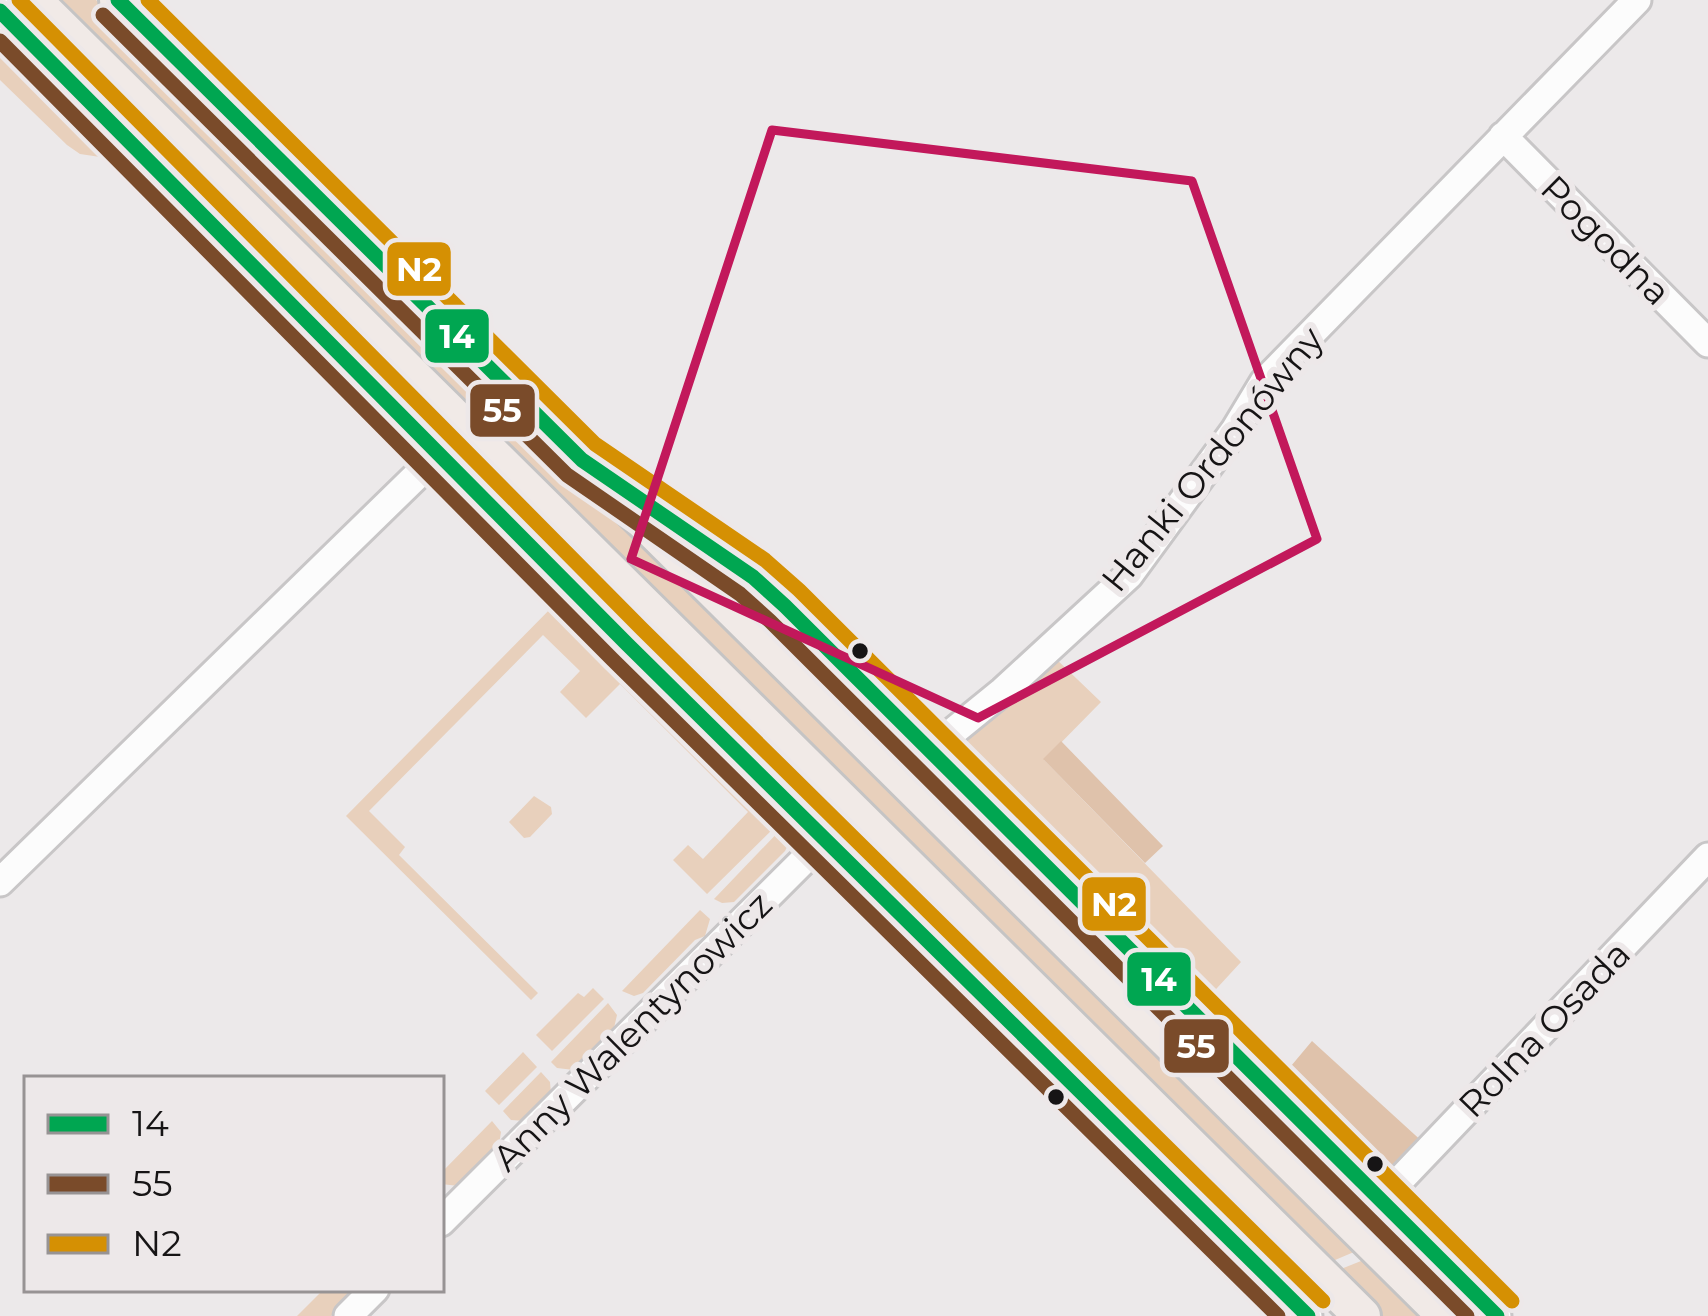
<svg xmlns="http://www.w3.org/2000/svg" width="1708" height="1316" font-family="Montserrat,sans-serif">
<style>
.green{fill:#e8d0bc}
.forest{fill:#dfc2ab}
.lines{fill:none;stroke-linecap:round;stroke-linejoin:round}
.minor-casing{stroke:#c8c6c7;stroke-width:33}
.major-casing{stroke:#c5c4c4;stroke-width:42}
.minor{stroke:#fcfcfc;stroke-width:27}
.major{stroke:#f1eae7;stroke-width:36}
.bus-1-casing{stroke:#ede8e9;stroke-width:24}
.bus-2-casing{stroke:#ede8e9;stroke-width:24}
.bus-3-casing{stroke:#ede8e9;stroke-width:24}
.bus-1{stroke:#00a651;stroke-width:15}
.bus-2{stroke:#7a4b2a;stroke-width:15}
.bus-3{stroke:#d59003;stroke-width:15}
.marked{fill:none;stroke:#c2185b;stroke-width:9;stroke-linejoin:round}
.bus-dot{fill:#161415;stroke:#ede8e9;stroke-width:4.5}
.labels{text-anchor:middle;stroke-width:12;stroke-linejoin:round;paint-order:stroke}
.street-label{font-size:36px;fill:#161415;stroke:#ede8e9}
.line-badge{stroke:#ede8e9;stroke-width:4.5}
.badge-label{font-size:33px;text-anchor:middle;font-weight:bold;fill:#fff}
</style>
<rect width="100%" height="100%" fill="#ece9ea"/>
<path class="green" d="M0,0H14L658,637L522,518Z
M50,0H96L1361,1249L1328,1263Z
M0,44L108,152L107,158L80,154L67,145L0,80Z
M762,597L1396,1230L1384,1235L943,801L899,746Z
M557,602L759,802L751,811L760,820L769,811L780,822L707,894L673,860L688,845L703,859L748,812L620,684L586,718L560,692L580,671L543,635L369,811L405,847L399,855L538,993L531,1000L346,816Z
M647,649L722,716L966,953L1065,1041L1307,1280L1296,1291Z
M1053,656L1101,702L1044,760L1241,962L1206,1000L1191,1001L961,772L954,753L956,744Z
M534,796L551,807L552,814L530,837L524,838L509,822Z
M784,826L793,835L785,851L734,902L722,903L714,899Z
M700,910L710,919L705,936L695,940L643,993L634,996L622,991Z
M593,988L604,999L552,1051L536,1035L578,993L584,997Z
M608,1003L617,1015L614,1028L574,1070L557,1068L551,1062Z
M523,1052L537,1067L499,1105L485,1091Z
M541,1072L550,1082L551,1094L526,1121L511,1120L503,1111Z
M492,1121L501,1132L498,1151L459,1186L441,1184V1173Z
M1371,1257L1429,1316H1381L1336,1271Z
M324,1289H357L331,1316H297Z"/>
<path class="forest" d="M1061,741L1163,846L1145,863L1043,759Z
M1312,1041L1426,1145L1393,1177L1286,1072Z"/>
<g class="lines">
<g class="minor-casing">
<path id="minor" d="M0,11L453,468
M1503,136L1708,343
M585,603L1308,1316
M0,882L440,453
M1380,1201L1708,857
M441,1222L824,840
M348,1316L375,1289
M1497,1316L928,752L1003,691L1129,575L1235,430L1264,382L1637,0"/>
</g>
<g class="major-casing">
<path id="major" d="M33,0L1362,1316
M118,0L1446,1316
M440,453L614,609
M654,508L767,589L928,752"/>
</g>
<use href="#minor" class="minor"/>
<use href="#major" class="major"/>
<g class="bus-1-casing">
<path id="bus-1" d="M118,0L582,460L753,577L785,606L1497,1316
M0,11L627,644L1308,1316"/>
</g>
<g class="bus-2-casing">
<path id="bus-2" d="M103,15L567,475L740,594L770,621L1467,1316
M0,41L612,659L1278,1316"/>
</g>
<g class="bus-3-casing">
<path id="bus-3" d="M19,0L642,629L1323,1301
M148,0L595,444L765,560L799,590L1512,1301"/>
</g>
<use href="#bus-1" class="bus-1"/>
<use href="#bus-2" class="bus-2"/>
<use href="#bus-3" class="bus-3"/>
</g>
<path class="marked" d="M772,130L1192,181L1317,539L978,718L631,559Z"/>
<g class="bus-dot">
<circle cx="860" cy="651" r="10"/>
<circle cx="1056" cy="1097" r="10"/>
<circle cx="1375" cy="1164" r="10"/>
</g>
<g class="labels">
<g class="street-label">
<text transform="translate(1606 240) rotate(45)" y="13">Pogodna</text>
<text transform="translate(1212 459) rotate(-51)" y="13">Hanki Ordonówny</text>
<text transform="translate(1544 1029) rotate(-46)" y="13">Rolna Osada</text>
<text transform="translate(632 1031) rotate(-45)" y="13">Anny Walentynowicz</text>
</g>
</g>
<g class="line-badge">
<rect x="385" y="240" width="68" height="58" rx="12" fill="#d59003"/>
<rect x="423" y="307" width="68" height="58" rx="12" fill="#00a651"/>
<rect x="468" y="382" width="69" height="57" rx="12" fill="#7a4b2a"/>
<rect x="1080" y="875" width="68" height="58" rx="12" fill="#d59003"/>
<rect x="1125" y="950" width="68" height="58" rx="12" fill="#00a651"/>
<rect x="1162" y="1017" width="69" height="58" rx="12" fill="#7a4b2a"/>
</g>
<g class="badge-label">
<text x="419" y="281">N2</text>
<text x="457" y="348">14</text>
<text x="502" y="422">55</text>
<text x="1114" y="916">N2</text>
<text x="1159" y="991">14</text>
<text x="1196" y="1058">55</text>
</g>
<rect x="24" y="1076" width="420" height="216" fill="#ede8e9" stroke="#979394" stroke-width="3"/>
<rect x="48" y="1115" width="60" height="18" fill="#00a651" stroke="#979394" stroke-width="3"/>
<text x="132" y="1136" font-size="36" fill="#161415">14</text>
<rect x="48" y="1175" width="60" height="18" fill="#7a4b2a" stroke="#979394" stroke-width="3"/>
<text x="132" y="1196" font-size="36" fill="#161415">55</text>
<rect x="48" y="1235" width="60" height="18" fill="#d59003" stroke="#979394" stroke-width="3"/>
<text x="132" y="1256" font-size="36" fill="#161415">N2</text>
</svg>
